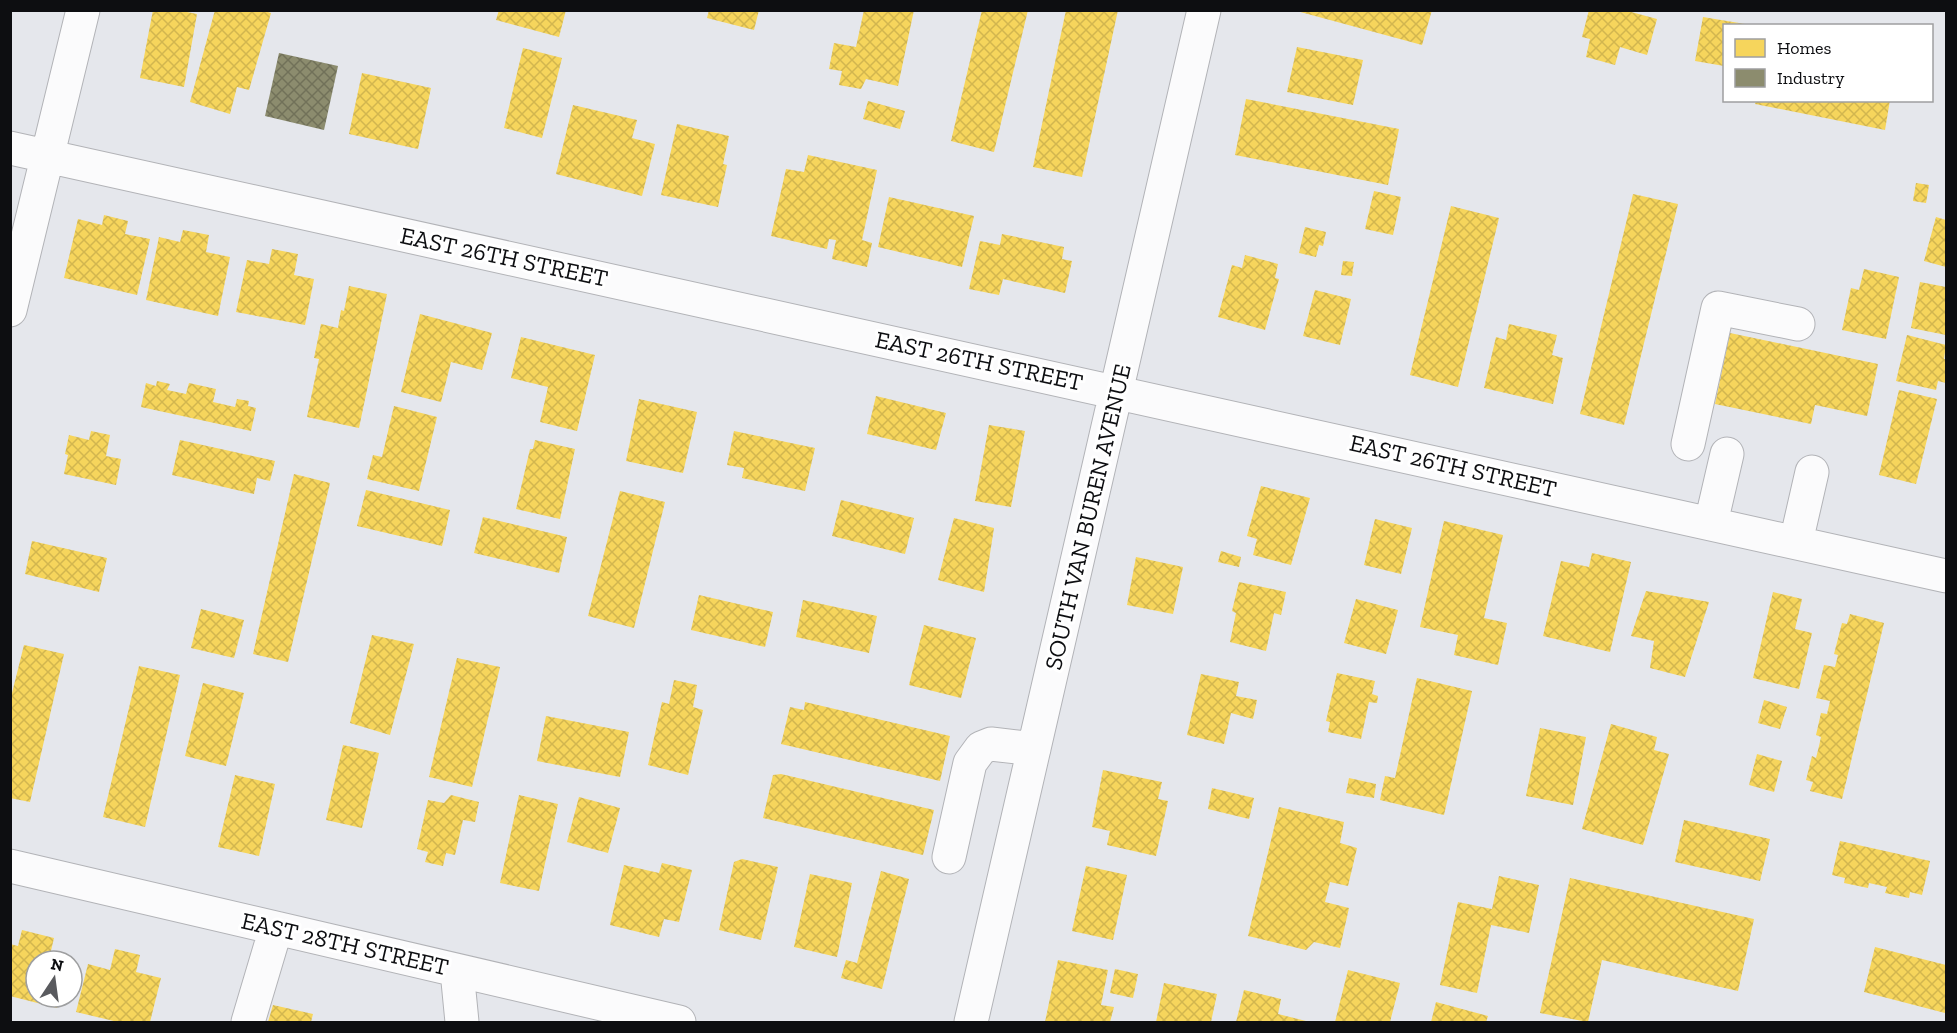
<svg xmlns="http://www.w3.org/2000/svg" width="1957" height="1033" font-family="'Zilla Slab',serif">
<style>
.homes{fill:url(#homes-cross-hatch)}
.industry{fill:url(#industry-cross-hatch)}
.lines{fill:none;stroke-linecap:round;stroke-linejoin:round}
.minor-casing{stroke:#b2b3b7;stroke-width:35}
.minor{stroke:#fbfbfc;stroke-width:33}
.labels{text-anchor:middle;stroke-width:6;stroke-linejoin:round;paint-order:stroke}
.street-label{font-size:24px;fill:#0d0e11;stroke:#fff}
</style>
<defs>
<pattern id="homes-cross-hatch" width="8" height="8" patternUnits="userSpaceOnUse" patternTransform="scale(1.5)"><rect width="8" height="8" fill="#f6d55c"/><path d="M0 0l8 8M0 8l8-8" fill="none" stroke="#d2b64f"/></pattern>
<pattern id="industry-cross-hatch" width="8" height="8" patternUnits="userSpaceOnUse" patternTransform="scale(1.5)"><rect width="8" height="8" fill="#8c8c6e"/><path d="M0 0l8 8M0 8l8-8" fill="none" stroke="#717159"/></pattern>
</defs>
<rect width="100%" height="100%" fill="#e5e7ec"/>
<path class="homes" d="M153,10H177L197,14L184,87L140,78Z
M215,10H262L271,13L249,90L237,87L230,114L190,102Z
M499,10H566L559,37L496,20Z
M709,10H759L754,30L707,18Z
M864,10H914L898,86L866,79L861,89L839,85L842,71L829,69L834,43L856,47Z
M982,10H1028L994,152L951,141Z
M1066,10H1118L1082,177L1033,167Z
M1293,10H1432L1422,45Z
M1589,10H1624L1657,19L1647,55L1620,47L1615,65L1586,57L1590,39L1582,37Z
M1703,17L1745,24L1724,26V66L1695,61Z
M1297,47L1363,60L1353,105L1287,92Z
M523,48L562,58L542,138L504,128Z
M362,73L431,88L418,149L349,134Z
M1246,99L1399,129L1388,185L1235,155Z
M1756,100H1890L1885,130L1755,104Z
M868,101L905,111L900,129L863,119Z
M573,105L637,120L632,138L655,144L642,196L556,174Z
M677,124L729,136L723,164L727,165L718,207L661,195Z
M808,155L877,170L862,240L872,243L867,267L832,259L836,240L829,239L827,249L771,236L786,169L804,172Z
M1916,183L1929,185L1926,203L1913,201Z
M1374,191L1401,197L1393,235L1365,229Z
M1633,194L1678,204L1624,425L1580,414Z
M889,197L974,216L962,267L878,247Z
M1451,206L1499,218L1458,387L1410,375Z
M104,215L128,221L125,234L150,239L137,295L64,278L78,219L102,225Z
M1936,217L1946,220V267L1924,261Z
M1305,227L1326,232L1323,246L1319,245L1316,257L1299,253Z
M183,230L209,235L206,252L230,257L218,316L146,300L159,237L180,242Z
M1002,234L1064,247L1062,259L1072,261L1065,293L1003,279L999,295L969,289L980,241L1000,245Z
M272,249L298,254L294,275L314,279L305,325L236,312L247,260L269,264Z
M1245,255L1278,264L1275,278L1279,279L1265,330L1218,317L1232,265L1242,268Z
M1343,261L1354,262L1352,276L1341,275Z
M1864,269L1899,277L1886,339L1842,330L1851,288L1859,290Z
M1920,282L1946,287V335L1911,328Z
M349,286L387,294L359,428L307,417L319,359L314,358L321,324L338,328L341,310L344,311Z
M1315,290L1351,299L1340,345L1303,336Z
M420,314L492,333L482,370L451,362L441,402L401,392Z
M1509,324L1557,335L1552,355L1563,358L1553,404L1484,388L1496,337L1506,340Z
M1730,333L1878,364L1867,416L1815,405L1811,424L1715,404Z
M1907,335L1946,345L1944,359H1946V383L1938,381L1936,390L1896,381Z
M521,337L595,355L577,431L540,422L548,387L511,378Z
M157,381L170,384L167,390L186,394L189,383L216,389L213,402L235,407L237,399L249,401L248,406L256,408L251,431L141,407L146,383L156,386Z
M1899,390L1937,399L1916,484L1879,475Z
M876,396L946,413L936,450L867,434Z
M639,399L697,412L683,473L626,461Z
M394,406L437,417L419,491L367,479L373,455L382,457Z
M989,425L1025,431L1011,507L975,501Z
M91,431L110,435L106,456L121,459L116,485L64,474L68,455L65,454L69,435L89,440Z
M734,431L815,448L805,491L742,478L744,468L727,465Z
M180,440L275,461L270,481L257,478L254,494L172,475Z
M535,440L575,449L560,519L516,509L530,449H533Z
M294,474L330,483L288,662L253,654Z
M1261,486L1310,498L1291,565L1253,555L1257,539L1247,536Z
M366,490L450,510L442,546L357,526Z
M620,491L665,502L634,628L588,616Z
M841,500L914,518L905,554L832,536Z
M483,517L567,537L559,573L474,553Z
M954,518L994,528L984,592L938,580Z
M1375,519L1412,528L1401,574L1364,565Z
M1444,521L1503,535L1484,618L1507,623L1498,665L1454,655L1458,635L1420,627Z
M32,541L107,558L99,592L25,574Z
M1221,551L1241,557L1239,567L1218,562Z
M1592,553L1631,562L1610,652L1543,636L1561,561L1589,567Z
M1136,557L1183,567L1173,614L1127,605Z
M1239,582L1286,592L1281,615L1274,613L1266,651L1230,642L1236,613L1232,611Z
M1646,591L1709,602L1685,677L1650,668L1654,641L1631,636Z
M1773,592L1802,599L1795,629L1812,633L1799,689L1753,678Z
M699,595L773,612L765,647L691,630Z
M1356,599L1398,610L1386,654L1344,643Z
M803,600L877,616L869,653L796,637Z
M201,609L244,620L234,658L191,648Z
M1850,614L1884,623L1842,799L1810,791L1813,782L1806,780L1812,756L1816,758L1819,746L1821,737L1816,735L1821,713L1827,714L1830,701L1816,698L1824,665L1835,667L1838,655L1834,654L1842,623L1847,624Z
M924,625L976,638L961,698L909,685Z
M372,635L414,644L390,735L350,723Z
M24,645L64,654L30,802L10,798V701Z
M457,658L500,667L472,787L429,777Z
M139,666L180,675L145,827L103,817Z
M1337,673L1375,681L1372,694L1378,696L1377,703L1369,702L1361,739L1328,732L1330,722L1326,721Z
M1201,674L1239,682L1236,696L1257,700L1253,719L1231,713L1224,744L1187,735Z
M1417,678L1472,691L1444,815L1380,800L1385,776L1395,778Z
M674,680L697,685L693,707L703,710L688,775L648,765L662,702L669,704Z
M203,683L244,693L226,766L185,756Z
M1764,700L1787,707L1780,729L1758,723Z
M805,702L950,736L940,781L781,744L790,707L804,710Z
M546,716L629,732L620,777L537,761Z
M1611,724L1657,737L1654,750L1669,754L1643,845L1582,829Z
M1540,728L1586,737L1573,805L1526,796Z
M343,745L379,753L362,828L326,820Z
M1757,754L1782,761L1774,792L1749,785Z
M1103,770L1162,782L1158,799L1168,801L1156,856L1107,845L1110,831L1092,827Z
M781,774L934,810L923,855L763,818L773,775Z
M235,775L275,784L259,856L218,847Z
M1349,778L1376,784L1374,798L1346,793Z
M1212,788L1254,798L1249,819L1208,809Z
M451,795L479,802L475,822L463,820L455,855L446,853L443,866L425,862L428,852L417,849L428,800L444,803Z
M519,795L558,804L539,891L500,883Z
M579,797L620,808L608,853L567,842Z
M1279,807L1344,822L1340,843L1357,848L1348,886L1330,882L1325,902L1349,908L1340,948L1314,942L1306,950L1248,936Z
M1684,820L1770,839L1760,881L1675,862Z
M1840,841L1930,861L1922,895L1910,892L1909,898L1885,893L1887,887L1869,883L1868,888L1844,883L1845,878L1832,875Z
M742,859L778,867L761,940L719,930L734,862Z
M662,863L692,870L679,922L664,919L659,937L610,925L624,865L659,873Z
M1086,866L1127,875L1113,940L1072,931Z
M881,871L909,879L882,989L841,978L846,960L857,963Z
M810,874L852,883L837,957L794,947Z
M1499,876L1539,885L1529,933L1491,925L1477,993L1440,985L1458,902L1492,909Z
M1570,878L1754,919L1738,991L1602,960L1588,1022L1540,1013Z
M22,930L54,938L50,955L69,960L36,961V997H60L57,1008L10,996V944L18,946Z
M1875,947L1946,965V1005L1945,1013L1864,992Z
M115,949L140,955L136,972L161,978L150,1022H118L76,1012L88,964L110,970Z
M1058,960L1108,970L1101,1005L1114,1007L1110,1022H1045Z
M1115,969L1138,974L1133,998L1110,993Z
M1348,970L1400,983L1390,1022H1335Z
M1164,983L1217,994L1211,1022H1156Z
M1244,990L1281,999L1278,1014L1310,1022H1236Z
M1436,1002L1488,1016L1486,1022H1431Z
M273,1005L313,1014L311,1022H268Z"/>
<path class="industry" d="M279,53L338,66L324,130L265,116Z"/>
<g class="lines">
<g class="minor-casing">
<path id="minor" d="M10,148L1946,576
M10,310L83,10
M1688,444L1718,308L1798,324
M1711,523L1727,454
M1796,542L1812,472
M949,857L970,763L981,748L991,744L1034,749
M10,866L679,1022
M457,971L462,1022
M248,1022L276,928
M971,1022L1204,10"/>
</g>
<use href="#minor" class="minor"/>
</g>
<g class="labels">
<g class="street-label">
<text transform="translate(504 257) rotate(12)" y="8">EAST 26TH STREET</text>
<text transform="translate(979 361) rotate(12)" y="8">EAST 26TH STREET</text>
<text transform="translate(1453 466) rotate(13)" y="8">EAST 26TH STREET</text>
<text transform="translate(1088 517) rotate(-77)" y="8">SOUTH VAN BUREN AVENUE</text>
<text transform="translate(345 944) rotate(13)" y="8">EAST 28TH STREET</text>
</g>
</g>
<rect width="1957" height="1033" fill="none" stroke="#0d0e11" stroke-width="24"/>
<rect x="1723" y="24" width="210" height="78" fill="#ffffff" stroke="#9e9fa0" stroke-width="1.5"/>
<rect x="1735" y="39" width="30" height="18" fill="#f6d55c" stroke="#9e9fa0" stroke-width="1.5"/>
<text x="1777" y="54" font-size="18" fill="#0d0e11">Homes</text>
<rect x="1735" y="69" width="30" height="18" fill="#8c8c6e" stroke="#9e9fa0" stroke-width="1.5"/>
<text x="1777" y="84" font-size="18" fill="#0d0e11">Industry</text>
<g transform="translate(54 979) rotate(13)"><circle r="28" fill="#ffffff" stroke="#9e9fa0" stroke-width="1.5"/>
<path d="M0-4.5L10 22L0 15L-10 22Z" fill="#595a5e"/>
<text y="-9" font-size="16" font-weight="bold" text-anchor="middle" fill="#0d0e11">N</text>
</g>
</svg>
